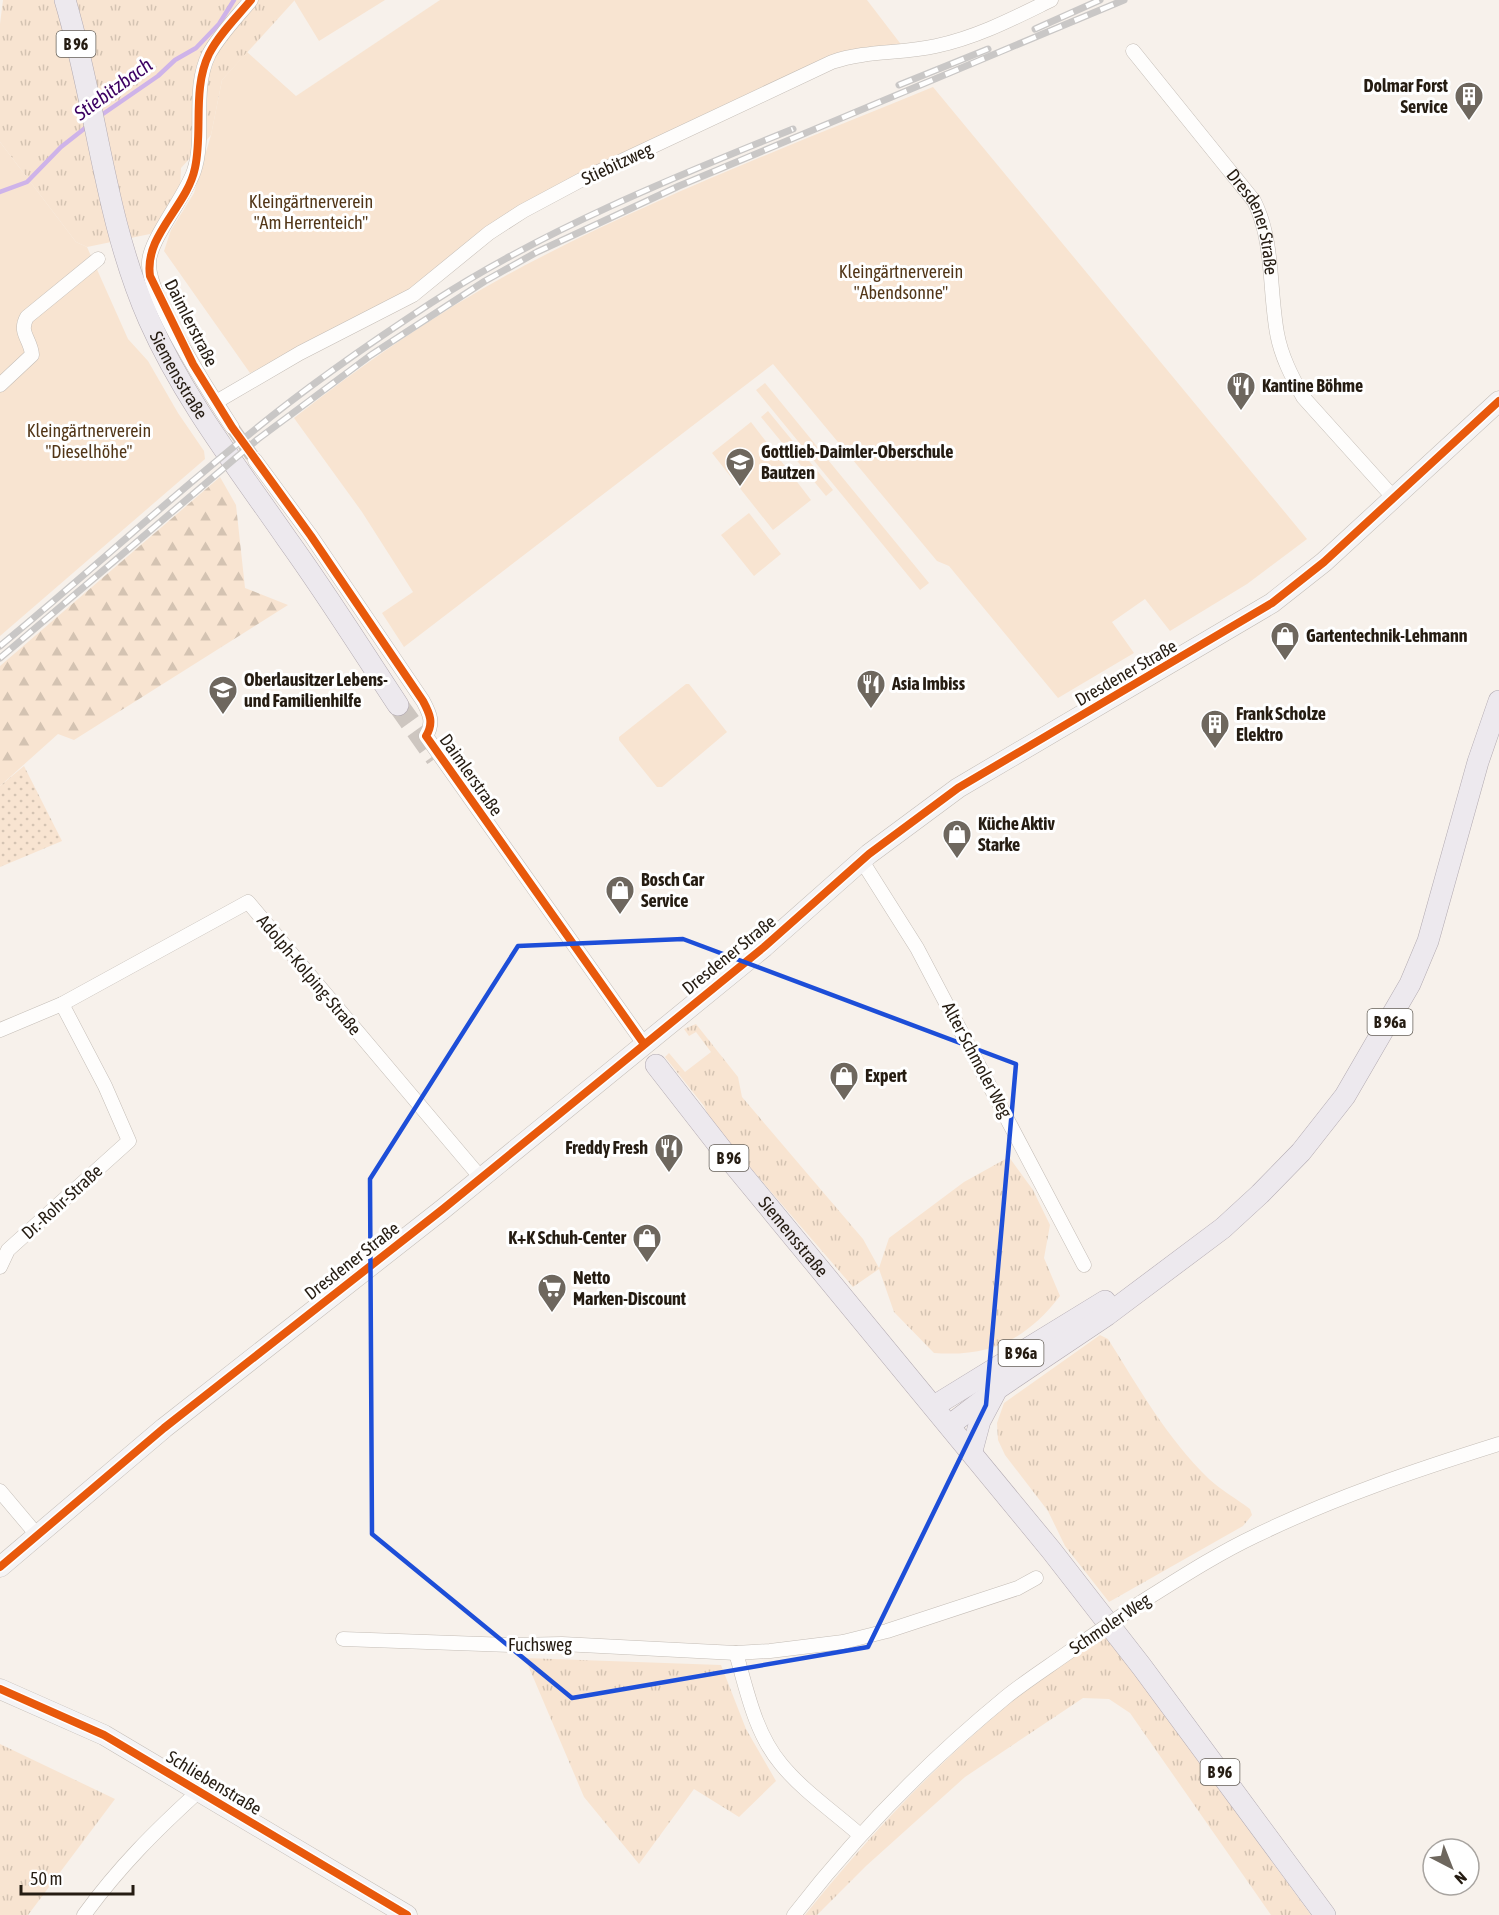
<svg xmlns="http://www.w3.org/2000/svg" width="1499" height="1915" font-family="'Asap Condensed',sans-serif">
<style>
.grass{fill:url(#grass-tufts)}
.forest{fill:url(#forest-firs)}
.park{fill:url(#park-dots)}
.garden{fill:#f8e4d1}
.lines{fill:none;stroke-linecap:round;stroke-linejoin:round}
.stream{stroke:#ceb3e9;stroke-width:4.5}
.minor-tunnel{stroke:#cdc6c0;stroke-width:14;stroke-dasharray:14 7;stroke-linecap:butt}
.primary-tunnel{stroke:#cdc6c0;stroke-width:21;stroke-dasharray:21 10;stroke-linecap:butt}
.minor-casing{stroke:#c4bdb6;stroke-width:15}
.secondary-casing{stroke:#c4bdb6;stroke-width:21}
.primary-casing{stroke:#b2aab1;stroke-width:22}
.minor{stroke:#fefdfc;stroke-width:14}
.secondary{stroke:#f5f4f5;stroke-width:20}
.primary{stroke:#ede9ee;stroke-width:21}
.rail-casing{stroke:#c9c7c6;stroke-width:7}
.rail{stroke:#fff;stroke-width:4.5;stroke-dasharray:14;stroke-linecap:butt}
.minor-bridge-casing{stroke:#c4bdb6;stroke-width:15;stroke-linecap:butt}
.minor-bridge{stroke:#fefdfc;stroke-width:14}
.cycleway-casing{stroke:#fff;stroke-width:11}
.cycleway{stroke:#e8590c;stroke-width:8}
.marked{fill:none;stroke:#1d4ed8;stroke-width:4.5;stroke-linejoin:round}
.labels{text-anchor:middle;stroke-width:6;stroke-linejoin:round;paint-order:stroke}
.shield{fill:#fff;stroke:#666059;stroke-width:1.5}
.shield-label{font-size:16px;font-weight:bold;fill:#251c12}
.poi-label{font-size:18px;font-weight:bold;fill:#251c12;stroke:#fff;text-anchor:start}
.street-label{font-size:18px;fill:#251c12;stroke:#fff}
.park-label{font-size:18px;fill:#523618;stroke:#fff}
.water-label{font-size:20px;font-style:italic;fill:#3c0062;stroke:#fff}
</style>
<defs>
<pattern id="grass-tufts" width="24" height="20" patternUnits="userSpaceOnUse" patternTransform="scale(1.5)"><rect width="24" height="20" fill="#f8e4d1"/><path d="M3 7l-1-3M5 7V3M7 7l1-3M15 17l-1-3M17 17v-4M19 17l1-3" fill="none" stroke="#d4c3b2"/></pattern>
<pattern id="forest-firs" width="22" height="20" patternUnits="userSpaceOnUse" patternTransform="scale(1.5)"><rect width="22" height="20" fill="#f8e4d1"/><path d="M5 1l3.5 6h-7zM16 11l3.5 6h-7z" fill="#d4c3b2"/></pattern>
<pattern id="park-dots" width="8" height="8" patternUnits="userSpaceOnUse" patternTransform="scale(1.5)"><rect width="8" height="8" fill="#f8e4d1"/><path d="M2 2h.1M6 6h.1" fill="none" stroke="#d4c3b2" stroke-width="1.8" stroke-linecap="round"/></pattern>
</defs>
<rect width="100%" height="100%" fill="#f7f1eb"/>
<path class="grass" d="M3,0H294V1L222,80L211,135L181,168L180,190L168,214L150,234L87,247L76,242L0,142V24Z
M696,1024L738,1077L742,1097L863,1239L879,1268L889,1238L964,1182L1009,1157L1033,1190L1050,1225L1044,1258L1060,1296C1026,1340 990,1357 934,1353L894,1312L879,1269L853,1287L711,1122L704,1106L665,1057L669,1053L685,1072L711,1052L696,1032L689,1036L684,1029Z
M1100,1335L1108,1339C1139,1388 1166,1437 1209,1479C1221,1490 1237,1499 1250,1509L1252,1515L1243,1526L1109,1602L1065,1546L1048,1511L1005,1455L998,1440L997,1423L1004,1403Z
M1106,1635L1311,1915H1271L1130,1713L1109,1699L1083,1698L965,1777L866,1866L817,1915H805C866,1839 934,1766 1009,1704C1040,1679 1074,1658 1106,1635Z
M525,1658L721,1665L746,1729L776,1781L739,1817L694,1789L639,1864L584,1797Z
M0,1744L115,1799L28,1915H0Z"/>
<path class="forest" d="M220,477L236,505L245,588L288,605L74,740L58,734L0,786V666Z"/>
<path class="park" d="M24,766L62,841L0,867V786Z"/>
<path class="garden" d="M294,0H385L319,41Z
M440,0H867L903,47L855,51L581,178L420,287L378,312L250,373L164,251L171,230L194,193L211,135L222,80L247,52L296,96Z
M933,87L1307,539L1247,584L1170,631L1145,599L1112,622L1134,653L1058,698L949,566L937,561L773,364L404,647L382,613L413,592L362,512L294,418C371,358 454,301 541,257C668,192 801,141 933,87Z
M0,142L76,242L87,247L128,339L148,361L178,413L204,451L205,459L0,636Z
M765,383L929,583L920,590L756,390Z
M768,411L833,490L826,496L761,417Z
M751,422L811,500L773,530L712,453Z
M749,513L781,554L754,576L721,535Z
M686,684H689L727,732L662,787H657L619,740V737Z"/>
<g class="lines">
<path class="stream" d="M100,116L158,76L175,60L196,48L219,24L234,0
M0,192L27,182L61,147L89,125"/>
<path class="minor-tunnel" d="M232,427L255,460"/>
<path class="primary-tunnel" d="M398,705L436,758"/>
<g class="minor-casing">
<g id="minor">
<path id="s1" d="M1133,51L1254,201C1274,241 1269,289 1277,333C1281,356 1292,377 1303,397L1393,497"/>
<path d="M0,385L32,355C31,339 18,333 27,317L98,259"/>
<path d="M216,402L300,353L413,295L489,233L523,211L581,180L832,62C867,50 901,54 936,46C978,37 1014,18 1051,0"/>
<path d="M232,427C211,395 150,300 149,265C147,242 185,198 194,171C206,135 191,90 209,54C220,34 237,17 251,0"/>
<path d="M255,460L311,536L423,701C430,714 434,723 426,736L644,1044"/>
<path d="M862,861L917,948L1084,1265"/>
<path d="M0,1030L62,1004L248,902L481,1178"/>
<path d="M0,1267L8,1250L129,1141L105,1086L62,1004"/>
<path d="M0,1491L37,1535"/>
<path d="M1140,1603C1177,1580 1215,1555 1255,1536C1333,1498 1416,1470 1499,1444"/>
<path d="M343,1639L512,1645L562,1644L736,1653L770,1651L843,1642L887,1631L1018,1588L1036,1578"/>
<path d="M736,1653C747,1691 755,1733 781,1764C803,1791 834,1812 860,1835"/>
<path d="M84,1915C119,1867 155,1831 199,1791"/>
<path d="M794,1915C856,1835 928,1761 1006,1697C1027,1680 1051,1665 1073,1649"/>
</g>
</g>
<g class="secondary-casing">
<path id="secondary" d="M0,1567L164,1428L443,1209L764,947L869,854L958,788L1272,603L1324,562L1499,401
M0,1689L104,1735L407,1915"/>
</g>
<g class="primary-casing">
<g id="primary">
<path id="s2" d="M65,0C97,106 104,218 149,320C184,399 238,468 287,539C326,593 361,649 398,705"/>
<path id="s3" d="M656,1065L730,1160L1051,1550L1142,1667L1325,1915"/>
<path d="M934,1406L1105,1301"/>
<path d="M950,1425L992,1393"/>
<path d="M972,1451L980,1421L997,1389L1107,1315L1223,1228L1260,1194L1301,1152L1345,1096L1410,984L1428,941L1478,762L1499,701"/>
</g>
</g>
<use href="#minor" class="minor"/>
<use href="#secondary" class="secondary"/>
<use href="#primary" class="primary"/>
<g class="rail-casing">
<path id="rail" d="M1035,29L1100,0
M899,85L988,49
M0,646C85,576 166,501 252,432C309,385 370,343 431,303C544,230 669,179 793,129
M0,658L258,439L371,355L485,281L537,252L679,186L1124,0"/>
</g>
<use href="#rail" class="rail"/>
<g class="minor-bridge-casing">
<path id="minor-bridge" d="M1073,1649L1140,1603"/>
</g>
<use href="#minor-bridge" class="minor-bridge"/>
<g class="cycleway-casing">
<path id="cycleway" d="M251,0C237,17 219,34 209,54C192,89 203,132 195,168C187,207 144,235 150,276L193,364L232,427L311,536L423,701C430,714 434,723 426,736L644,1044
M0,1567L164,1428L443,1209L764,947L869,854L958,788L1272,603L1324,562L1499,401
M0,1689L104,1735L407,1915"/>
</g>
<use href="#cycleway" class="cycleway"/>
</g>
<path class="marked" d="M683,939L1016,1064L986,1405L868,1647L572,1698L372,1534L370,1179L518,946Z"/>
<defs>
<g id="building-pin" transform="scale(1.5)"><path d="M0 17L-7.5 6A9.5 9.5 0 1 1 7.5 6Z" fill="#6e675e" stroke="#fff"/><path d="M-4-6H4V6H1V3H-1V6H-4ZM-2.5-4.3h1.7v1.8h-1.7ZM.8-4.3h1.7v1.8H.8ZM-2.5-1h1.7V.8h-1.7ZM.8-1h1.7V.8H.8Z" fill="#fff"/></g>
<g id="restaurant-pin" transform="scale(1.5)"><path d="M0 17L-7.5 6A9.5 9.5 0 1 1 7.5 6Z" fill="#6e675e" stroke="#fff"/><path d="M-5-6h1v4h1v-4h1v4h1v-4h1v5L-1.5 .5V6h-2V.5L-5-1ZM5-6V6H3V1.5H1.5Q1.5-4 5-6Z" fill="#fff"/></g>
<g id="school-pin" transform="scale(1.5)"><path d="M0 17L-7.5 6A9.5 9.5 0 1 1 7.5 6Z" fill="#6e675e" stroke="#fff"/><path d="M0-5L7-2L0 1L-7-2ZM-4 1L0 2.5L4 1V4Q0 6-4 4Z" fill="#fff"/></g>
<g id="shop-pin" transform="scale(1.5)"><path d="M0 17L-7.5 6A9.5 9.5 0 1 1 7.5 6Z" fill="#6e675e" stroke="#fff"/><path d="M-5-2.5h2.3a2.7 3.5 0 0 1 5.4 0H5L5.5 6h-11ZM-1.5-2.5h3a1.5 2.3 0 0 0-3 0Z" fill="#fff"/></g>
<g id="supermarket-pin" transform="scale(1.5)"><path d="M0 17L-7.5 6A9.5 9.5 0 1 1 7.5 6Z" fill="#6e675e" stroke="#fff"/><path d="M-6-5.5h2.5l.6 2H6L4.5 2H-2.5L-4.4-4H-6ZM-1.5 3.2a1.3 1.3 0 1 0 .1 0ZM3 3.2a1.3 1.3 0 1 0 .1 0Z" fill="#fff"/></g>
</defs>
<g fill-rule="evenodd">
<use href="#building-pin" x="1469" y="96"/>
<use href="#restaurant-pin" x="1241" y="386"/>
<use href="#school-pin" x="740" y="462"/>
<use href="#shop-pin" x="1285" y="636"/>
<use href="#restaurant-pin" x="871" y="684"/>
<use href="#school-pin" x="223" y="690"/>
<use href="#building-pin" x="1215" y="724"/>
<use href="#shop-pin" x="957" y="834"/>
<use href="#shop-pin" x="620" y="890"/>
<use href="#shop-pin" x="844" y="1076"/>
<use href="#restaurant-pin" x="669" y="1148"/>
<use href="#shop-pin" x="647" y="1238"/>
<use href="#supermarket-pin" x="552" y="1288"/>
</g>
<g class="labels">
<g class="shield">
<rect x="56.5" y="31" width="39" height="26" rx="4.5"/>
<rect x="1367.5" y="1009" width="45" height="26" rx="4.5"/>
<rect x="709.5" y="1145" width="39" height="26" rx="4.5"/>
<rect x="998.5" y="1340" width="45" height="26" rx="4.5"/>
<rect x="1200.5" y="1759" width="39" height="26" rx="4.5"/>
</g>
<g class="shield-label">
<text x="76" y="50">B 96</text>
<text x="1390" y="1028">B 96a</text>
<text x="729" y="1164">B 96</text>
<text x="1021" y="1359">B 96a</text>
<text x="1220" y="1778">B 96</text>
</g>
<g class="poi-label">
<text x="1448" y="92" text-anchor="end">Dolmar Forst<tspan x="1448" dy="21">Service</tspan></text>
<text x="1262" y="392">Kantine Böhme</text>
<text x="761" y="458">Gottlieb-Daimler-Oberschule<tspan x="761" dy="21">Bautzen</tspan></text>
<text x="1306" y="642">Gartentechnik-Lehmann</text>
<text x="244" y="686">Oberlausitzer Lebens-<tspan x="244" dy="21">und Familienhilfe</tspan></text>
<text x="892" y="690">Asia Imbiss</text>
<text x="1236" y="720">Frank Scholze<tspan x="1236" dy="21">Elektro</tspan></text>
<text x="978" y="830">Küche Aktiv<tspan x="978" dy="21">Starke</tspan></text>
<text x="641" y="886">Bosch Car<tspan x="641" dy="21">Service</tspan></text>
<text x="865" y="1082">Expert</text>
<text x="648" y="1154" text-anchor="end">Freddy Fresh</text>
<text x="626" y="1244" text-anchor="end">K+K Schuh-Center</text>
<text x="573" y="1284">Netto<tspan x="573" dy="21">Marken-Discount</tspan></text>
</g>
<g class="street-label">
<text transform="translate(617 164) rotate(-25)" y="6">Stiebitzweg</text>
<text dy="6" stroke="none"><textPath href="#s1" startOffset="212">Dresdener Straße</textPath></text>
<text transform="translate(191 323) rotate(63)" y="6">Daimlerstraße</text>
<text dy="6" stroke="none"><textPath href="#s2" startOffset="394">Siemensstraße</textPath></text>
<text transform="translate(1126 673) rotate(-30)" y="6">Dresdener Straße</text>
<text transform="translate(471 775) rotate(55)" y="6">Daimlerstraße</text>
<text transform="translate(729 955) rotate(-39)" y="6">Dresdener Straße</text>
<text transform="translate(309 975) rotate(50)" y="6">Adolph-Kolping-Straße</text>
<text transform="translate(977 1060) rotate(62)" y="6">Alter Schmoler Weg</text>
<text transform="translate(62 1202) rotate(-42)" y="6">Dr.-Rohr-Straße</text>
<text dy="6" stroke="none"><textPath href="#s3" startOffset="220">Siemensstraße</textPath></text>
<text transform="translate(352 1261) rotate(-38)" y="6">Dresdener Straße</text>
<text transform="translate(1110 1624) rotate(-34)" y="6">Schmoler Weg</text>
<text x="540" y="1651">Fuchsweg</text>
<text transform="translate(214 1783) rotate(31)" y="6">Schliebenstraße</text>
</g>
<g class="park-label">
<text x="311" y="208">Kleingärtnerverein<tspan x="311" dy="21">"Am Herrenteich"</tspan></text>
<text x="901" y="278">Kleingärtnerverein<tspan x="901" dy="21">"Abendsonne"</tspan></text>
<text x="89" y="437">Kleingärtnerverein<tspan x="89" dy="21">"Dieselhöhe"</tspan></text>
</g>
<g class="water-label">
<text transform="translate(113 89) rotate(-36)" y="7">Stiebitzbach</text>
</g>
</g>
<g transform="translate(1451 1867) rotate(138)"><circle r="28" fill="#ffffff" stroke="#a8a4a0" stroke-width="1.5"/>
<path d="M0-4.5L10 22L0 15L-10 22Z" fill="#6e675e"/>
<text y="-9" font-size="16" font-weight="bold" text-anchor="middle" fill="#251c12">N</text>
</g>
<path d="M21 1885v9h112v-9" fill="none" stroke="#251c12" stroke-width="3"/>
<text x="30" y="1885" font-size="18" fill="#251c12" stroke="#ffffff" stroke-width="4.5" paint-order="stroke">50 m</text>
</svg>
